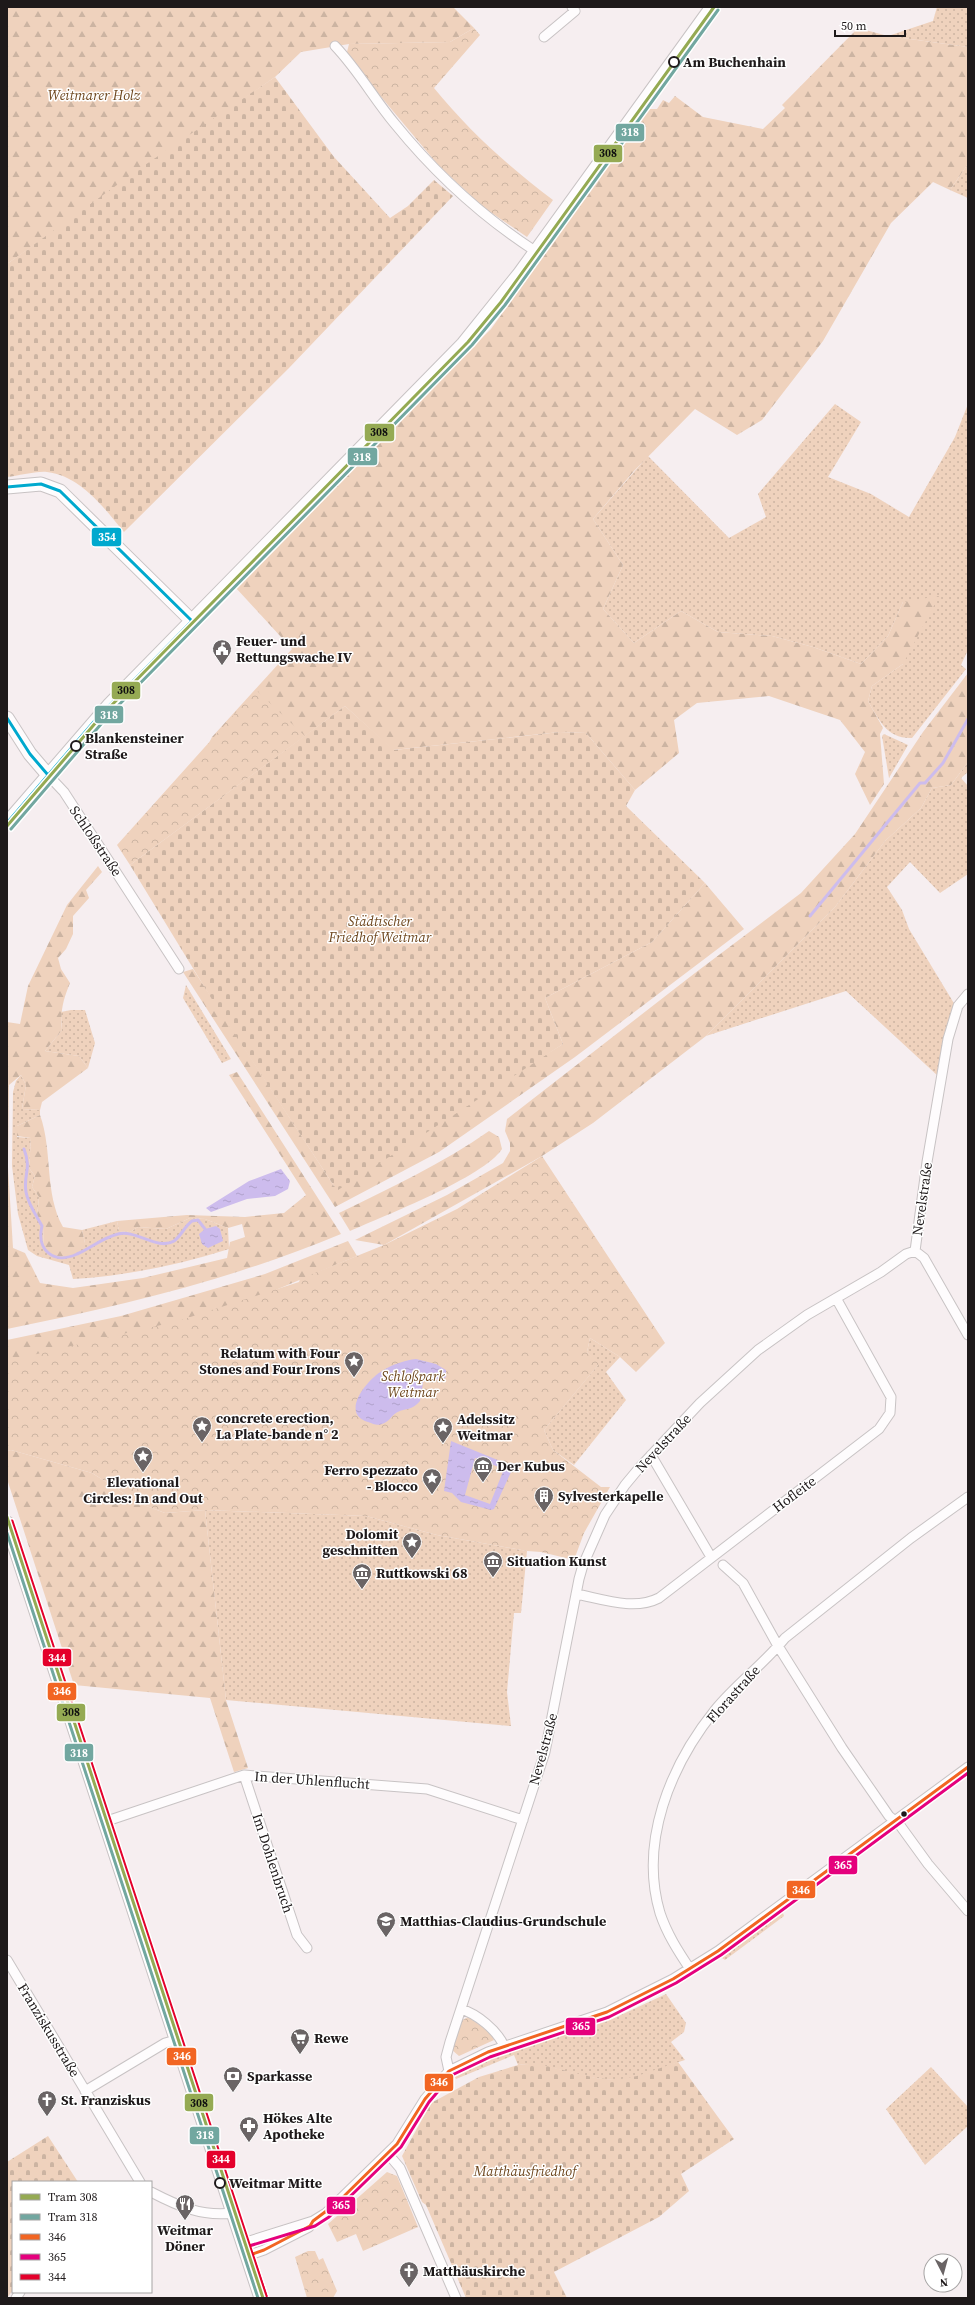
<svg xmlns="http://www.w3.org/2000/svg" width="975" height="2305" font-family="'Source Serif 4',serif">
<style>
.grass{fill:url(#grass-dots)}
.forest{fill:url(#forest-firs)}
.cemetery{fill:url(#cemetery-stones)}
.park{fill:url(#park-crowns)}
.water{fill:url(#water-ripples);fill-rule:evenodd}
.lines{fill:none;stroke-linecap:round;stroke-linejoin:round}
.stream{stroke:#cdbced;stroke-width:3}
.minor-casing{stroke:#c8c3c4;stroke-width:11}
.secondary-casing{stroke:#c8c3c4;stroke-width:15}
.minor{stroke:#fefcfd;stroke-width:9}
.secondary{stroke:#fefcfd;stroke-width:13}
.bus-1-casing{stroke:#fff;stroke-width:6}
.bus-2-casing{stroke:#fff;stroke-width:6}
.bus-3-casing{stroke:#fff;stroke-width:6}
.bus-4-casing{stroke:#fff;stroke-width:6}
.bus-1{stroke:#f26522;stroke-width:3}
.bus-2{stroke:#e5007d;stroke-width:3}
.bus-3{stroke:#e4002b;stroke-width:3}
.bus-4{stroke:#00a9ce;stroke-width:3}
.tram-1-casing{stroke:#fff;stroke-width:6}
.tram-2-casing{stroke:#fff;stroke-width:6}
.tram-1{stroke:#95aa53;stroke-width:3}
.tram-2{stroke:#72a7a0;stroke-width:3}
.stop-dot{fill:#fff;stroke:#1e191a;stroke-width:2}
.bus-dot{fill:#1e191a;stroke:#fff;stroke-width:1.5}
.labels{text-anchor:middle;stroke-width:3;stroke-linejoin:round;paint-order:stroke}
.stop-label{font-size:14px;font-weight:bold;fill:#1e191a;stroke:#fff;text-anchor:start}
.park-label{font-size:14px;font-style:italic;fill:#6e471e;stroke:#fff}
.poi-label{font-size:14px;font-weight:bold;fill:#1e191a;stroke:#fff;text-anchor:start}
.street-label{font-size:14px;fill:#1e191a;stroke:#fff}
.line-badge{stroke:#fff;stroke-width:1.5}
.badge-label{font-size:11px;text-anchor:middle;font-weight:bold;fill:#fff}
.pale-badge-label{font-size:11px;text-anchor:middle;font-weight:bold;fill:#111}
</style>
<defs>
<pattern id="grass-dots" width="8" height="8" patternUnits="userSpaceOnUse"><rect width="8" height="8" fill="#efd2bd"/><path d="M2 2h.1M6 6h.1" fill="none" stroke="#ccb4a2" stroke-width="1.8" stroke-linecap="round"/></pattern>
<pattern id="forest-firs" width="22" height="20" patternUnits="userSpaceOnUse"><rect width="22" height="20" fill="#efd2bd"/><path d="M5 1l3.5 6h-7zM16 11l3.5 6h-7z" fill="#ccb4a2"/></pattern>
<pattern id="cemetery-stones" width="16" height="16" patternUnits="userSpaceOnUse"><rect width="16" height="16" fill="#efd2bd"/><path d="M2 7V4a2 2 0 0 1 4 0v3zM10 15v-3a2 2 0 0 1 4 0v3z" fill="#ccb4a2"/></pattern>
<pattern id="park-crowns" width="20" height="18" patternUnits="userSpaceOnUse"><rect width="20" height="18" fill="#efd2bd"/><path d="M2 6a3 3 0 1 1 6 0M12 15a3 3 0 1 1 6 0" fill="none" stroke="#ccb4a2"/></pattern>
<pattern id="water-ripples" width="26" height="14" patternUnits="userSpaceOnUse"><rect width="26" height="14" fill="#cdbced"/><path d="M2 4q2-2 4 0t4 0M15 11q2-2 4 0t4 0" fill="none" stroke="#b0a1cb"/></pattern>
</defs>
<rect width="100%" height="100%" fill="#f6eef0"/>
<path class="grass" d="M937,7H968V47L888,36L933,21Z
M968,164V198L950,190Z
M835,404L861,422L828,477L871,494L909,517L955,437L968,404V650L961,665L966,669L912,738C887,739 879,720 868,701L872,686L903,664V602L888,636L861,664L813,647L772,636L718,632L681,611L634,643L603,609L623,565L593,519L648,456L729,538L766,517L758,494Z
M884,734L908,745L889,778L882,736Z
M968,762V772L961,778L968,786V874L940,893L910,862L887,887L902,910L909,929L955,1005L945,1031L938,1076L846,991L706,1036L835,907L885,841L921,808L932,788L951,785Z
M186,985L231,1059L222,1063L183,998Z
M71,1010H85L95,1043L88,1068L79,1056L45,1051L62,1030L61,1012Z
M21,1075L26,1085L22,1109L40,1110V1115L17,1126V1137L31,1138L29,1168L35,1176L32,1187L39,1197L37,1217L43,1228L44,1248L85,1243L82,1230L117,1221L119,1231L130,1232L138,1227L166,1229L190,1218L205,1219L228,1228L229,1249C178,1265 126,1276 73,1279L69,1265L37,1256L28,1250L18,1214L12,1166L13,1092L16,1081Z
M590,1338L620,1357L606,1372L626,1400L574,1465L553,1450L544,1430L598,1365L587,1352Z
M205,1510L366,1516L437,1535L527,1551L521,1613H514L507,1692L511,1726L226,1700Z
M783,1913L784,1916L725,1960L722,1958Z
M666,1994L686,2023L684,2032L671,2042L685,2060C663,2067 638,2081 614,2080C580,2079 553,2063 518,2065L514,2055L456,2079L455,2077L488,2059L608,2021Z
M931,2067L968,2107V2126L925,2165L886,2109Z"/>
<path class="forest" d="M7,7H453L474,28L450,42L349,44L301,52L275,77L7,264Z
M858,28L888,36L968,47V164L950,190L933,182L891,223L823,341L762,420L737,435L695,409L634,471L593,519L623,565L603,609L634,643L681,611L718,632L772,636L813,647L861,664L888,636L903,602L939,596L903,664L872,686L868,701L883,728L880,734L884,784L870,805L855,774L865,752L840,720L769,696L697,703L674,720L679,753L635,790L586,733L560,732L393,750L345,706L305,736L208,745L212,737L292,649L236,588L404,415L491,329L649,109H657L663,100L669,103L675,96L703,117L763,129L785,108L782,105Z
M968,673V762L951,785L932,788L921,808L885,841L835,907L706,1036L593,1123L542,1156L384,1245L355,1240L447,1195L503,1163L510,1151V1143L505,1131L507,1119L695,973L801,893L855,834L923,732Z
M98,866L102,872L86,890L89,898L73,916V934L66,949L58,958L61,969L70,983C63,1000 60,1012 62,1030L45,1051L79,1056L88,1068L42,1102L40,1110L22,1109L26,1085L21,1075L9,1085L8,1167L13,1248L25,1253L40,1283L73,1288L143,1278L227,1258L230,1242L245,1237L242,1224L228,1228L205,1219L190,1218L166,1229L138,1227L130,1232L119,1231L117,1221L187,1215L245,1217L284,1213L306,1195L229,1075L237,1072L341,1234C234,1279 121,1306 7,1329V1022L20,1024L28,986L67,905Z
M705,883L744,929L575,1057L439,1152L335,1207L183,972L193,969L334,1186L563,1044L545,998L652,942Z
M40,1115C53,1151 44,1193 63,1227L82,1230L85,1243L75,1256H53L44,1248L43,1228L37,1217L39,1197L32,1187L35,1176L29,1168L31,1138L17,1136V1126Z
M489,1131L499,1137L502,1149C484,1177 384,1216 350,1231L339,1213C390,1188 442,1164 489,1131Z
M348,1241L357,1256L7,1402V1340L121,1316L265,1274Z
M11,1450L92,1473L141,1504L165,1513L205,1510L226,1700L248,1768L234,1772L210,1698L74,1685L7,1479V1451Z"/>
<path class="cemetery" d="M275,77L334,157L390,218L408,206L434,180L453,196L289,368L124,532C104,508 81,476 47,472C35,471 19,476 7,477V264L142,167Z
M345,706L394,750L560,732L586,733L635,790L626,806L705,883L652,942L545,998L563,1044L338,1190L334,1186L213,1001L130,865Z
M678,2062L734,2139L681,2174L689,2191L659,2217L554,2272L567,2298H466L426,2205L422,2202L402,2156L431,2103L479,2077L518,2065L538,2064L596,2078L616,2080L637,2076Z
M48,2136L78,2182H13V2290L7,2298V2162Z"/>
<path class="park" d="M474,28L480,35L434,88C469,131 509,167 553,200L527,237L483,207L439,166L367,80L347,52L349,44L450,42Z
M256,690L305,736L130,865L117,845Z
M542,1156L665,1343L636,1372L620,1357L590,1338L587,1352L599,1364L544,1430L553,1450L601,1487H610L584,1533L574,1560L541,1552L527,1551L437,1535L366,1516L205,1510L165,1513L141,1504L92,1473L11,1450L7,1451V1361L178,1321L299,1282L300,1279L384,1245L457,1209Z
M468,2017L490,2032L494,2040L459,2056L452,2050L461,2021Z
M387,2172L397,2176L418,2227L363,2251L356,2234L337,2242L328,2224Z
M308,2251H315L319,2260L323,2258L337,2291L333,2298H307L295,2257Z"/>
<path class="water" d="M281,1169L290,1181L288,1189L275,1196L247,1199L211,1212L206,1208L249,1181Z
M216,1226L220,1229L223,1241L208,1248L202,1244L199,1234L205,1229Z
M416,1359L436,1364L446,1370V1377L442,1380L424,1377L420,1401C410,1412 406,1407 396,1413C391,1416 389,1422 382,1424C376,1426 374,1424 368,1422C339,1413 368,1379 382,1371C391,1365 405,1360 416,1359Z
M451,1441L510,1465L511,1472L494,1509L491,1510L461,1502L452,1493L444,1491ZM475,1458L504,1469L490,1504L465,1495Z"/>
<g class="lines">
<path class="stream" d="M810,916L920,783H925L943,763L968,719
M24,1149C32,1170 23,1174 26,1192C28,1204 36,1215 42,1226C36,1250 54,1265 77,1254C91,1248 102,1238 118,1234C135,1229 158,1251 174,1241C181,1236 185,1226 192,1221L198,1220L205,1229"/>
<g class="minor-casing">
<path id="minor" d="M544,37L575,11L572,7
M335,46C358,70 374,99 395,124C434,172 483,217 535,251
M48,775L64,792L179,969
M915,1251L927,1162L948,1039L958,1006L968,994
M915,1251L924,1258L968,1335
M651,1455L711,1557
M723,1565L743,1583L778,1646L842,1748L889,1816L899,1824L928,1864L968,1911
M576,1594C602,1599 634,1611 659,1598L879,1429L890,1413L891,1397L836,1298
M244,1775L297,1935L307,1948
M104,1822L244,1775L427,1789L523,1820
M7,1960L140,2182
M690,1969C678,1951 667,1934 660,1913C639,1842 670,1766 715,1710C736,1684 764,1664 785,1638L911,1538L968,1497
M461,2009C477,2014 497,2030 504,2046
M449,2071L446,2057L450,2042L545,1752L579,1579L583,1565L605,1515L625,1485L640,1467L700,1403L758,1350L807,1315L881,1272L906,1254L915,1251
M85,2091L165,2043L176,2040
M388,2154L400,2168L456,2298
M151,2192C178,2206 202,2217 233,2213
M243,2243L313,2221L326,2213L397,2144L425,2099L449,2071L488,2052L607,2012L673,1979L718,1951L968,1767
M247,2256L264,2250L309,2227
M16,2298L20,2292"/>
</g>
<g class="secondary-casing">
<path id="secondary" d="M7,487L41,484L60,491L192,621
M7,718L30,754L48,775
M7,823L110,704L463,344L520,273L712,7
M7,1523L261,2298"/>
</g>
<use href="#minor" class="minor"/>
<use href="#secondary" class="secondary"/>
<g class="bus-1-casing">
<path id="bus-1" d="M7,1523L247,2256L264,2250L310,2226L313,2221L337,2203L397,2144L425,2099L449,2071L488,2052L607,2012L673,1979L718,1951L968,1767"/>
</g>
<g class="bus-2-casing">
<path id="bus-2" d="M266,2296L249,2246L315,2226L329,2217L401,2147L429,2102L452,2075L490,2057L609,2017L676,1983L721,1955L968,1773"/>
</g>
<g class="bus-3-casing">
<path id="bus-3" d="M12,1521L266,2296"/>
</g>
<g class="bus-4-casing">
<path id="bus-4" d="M7,487L41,484L60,491L192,621
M7,718L30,754L48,775
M7,823L98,717L192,621"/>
</g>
<use href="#bus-1" class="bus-1"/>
<use href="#bus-2" class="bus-2"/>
<use href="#bus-3" class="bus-3"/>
<use href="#bus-4" class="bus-4"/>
<g class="tram-1-casing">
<path id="tram-1" d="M7,826L104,713L468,342L501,302L714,7
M7,1517L263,2298"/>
</g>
<g class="tram-2-casing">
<path id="tram-2" d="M11,829L108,716L472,345L505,305L718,10
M7,1533L258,2298"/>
</g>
<use href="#tram-1" class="tram-1"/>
<use href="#tram-2" class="tram-2"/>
</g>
<defs>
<g id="civic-pin" transform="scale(1)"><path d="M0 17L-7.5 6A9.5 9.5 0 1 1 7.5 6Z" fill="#6a6465" stroke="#fff"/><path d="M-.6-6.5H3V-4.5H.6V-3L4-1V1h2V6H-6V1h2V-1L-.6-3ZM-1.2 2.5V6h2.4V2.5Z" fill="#fff"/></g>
<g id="sight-pin" transform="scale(1)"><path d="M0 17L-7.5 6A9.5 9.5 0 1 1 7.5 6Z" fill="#6a6465" stroke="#fff"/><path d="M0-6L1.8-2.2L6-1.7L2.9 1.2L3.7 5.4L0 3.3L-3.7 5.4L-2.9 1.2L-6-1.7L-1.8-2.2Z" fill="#fff"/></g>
<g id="museum-pin" transform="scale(1)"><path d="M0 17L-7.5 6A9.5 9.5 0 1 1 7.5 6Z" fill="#6a6465" stroke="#fff"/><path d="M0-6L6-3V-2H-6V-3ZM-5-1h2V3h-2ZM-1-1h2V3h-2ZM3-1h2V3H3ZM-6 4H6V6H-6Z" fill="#fff"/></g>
<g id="building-pin" transform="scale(1)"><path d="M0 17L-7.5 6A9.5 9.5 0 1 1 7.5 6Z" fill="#6a6465" stroke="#fff"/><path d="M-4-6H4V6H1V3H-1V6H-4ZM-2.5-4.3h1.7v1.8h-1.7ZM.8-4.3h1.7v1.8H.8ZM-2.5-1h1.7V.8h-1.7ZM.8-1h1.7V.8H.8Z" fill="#fff"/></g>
<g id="school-pin" transform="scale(1)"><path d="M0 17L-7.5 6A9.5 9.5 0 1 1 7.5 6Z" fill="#6a6465" stroke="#fff"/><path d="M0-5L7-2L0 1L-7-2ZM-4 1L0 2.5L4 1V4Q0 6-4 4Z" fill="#fff"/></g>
<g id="supermarket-pin" transform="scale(1)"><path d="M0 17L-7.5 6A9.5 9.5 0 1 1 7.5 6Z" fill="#6a6465" stroke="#fff"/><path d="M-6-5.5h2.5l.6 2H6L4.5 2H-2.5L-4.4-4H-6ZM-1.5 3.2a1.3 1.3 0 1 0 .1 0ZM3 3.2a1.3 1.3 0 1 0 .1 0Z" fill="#fff"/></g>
<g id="bank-pin" transform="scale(1)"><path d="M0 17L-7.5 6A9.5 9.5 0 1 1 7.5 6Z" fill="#6a6465" stroke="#fff"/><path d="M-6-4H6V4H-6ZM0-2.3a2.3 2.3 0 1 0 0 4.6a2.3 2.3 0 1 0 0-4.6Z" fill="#fff"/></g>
<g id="church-pin" transform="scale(1)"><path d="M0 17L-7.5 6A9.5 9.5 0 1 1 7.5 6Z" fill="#6a6465" stroke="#fff"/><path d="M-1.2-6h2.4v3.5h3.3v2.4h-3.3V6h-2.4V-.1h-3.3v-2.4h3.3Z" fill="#fff"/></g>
<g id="pharmacy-pin" transform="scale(1)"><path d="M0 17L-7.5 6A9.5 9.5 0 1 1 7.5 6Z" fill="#6a6465" stroke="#fff"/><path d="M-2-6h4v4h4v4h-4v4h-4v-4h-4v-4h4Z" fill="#fff"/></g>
<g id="restaurant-pin" transform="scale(1)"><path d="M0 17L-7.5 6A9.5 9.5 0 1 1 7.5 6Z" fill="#6a6465" stroke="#fff"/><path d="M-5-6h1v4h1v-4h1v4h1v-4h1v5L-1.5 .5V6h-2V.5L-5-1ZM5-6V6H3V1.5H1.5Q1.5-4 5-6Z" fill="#fff"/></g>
</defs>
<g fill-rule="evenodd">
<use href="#civic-pin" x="222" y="649"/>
<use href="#sight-pin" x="354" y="1361"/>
<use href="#sight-pin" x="202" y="1426"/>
<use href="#sight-pin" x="443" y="1427"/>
<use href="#sight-pin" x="143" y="1456"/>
<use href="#museum-pin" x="483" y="1466"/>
<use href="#sight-pin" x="432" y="1478"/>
<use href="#building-pin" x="544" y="1496"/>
<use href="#sight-pin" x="412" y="1542"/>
<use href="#museum-pin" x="493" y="1561"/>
<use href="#museum-pin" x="362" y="1573"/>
<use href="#school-pin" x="386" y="1921"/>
<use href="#supermarket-pin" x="300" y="2038"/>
<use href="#bank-pin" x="233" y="2076"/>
<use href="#church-pin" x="47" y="2100"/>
<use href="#pharmacy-pin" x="249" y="2126"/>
<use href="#restaurant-pin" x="185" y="2204"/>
<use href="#church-pin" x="409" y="2271"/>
</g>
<g class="stop-dot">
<circle cx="674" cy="62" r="5"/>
<circle cx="76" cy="746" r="5"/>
<circle cx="220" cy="2183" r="5"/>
</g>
<circle class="bus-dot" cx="904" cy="1814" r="3.5"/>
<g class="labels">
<g class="stop-label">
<text x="683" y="67">Am Buchenhain</text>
<text x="85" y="743">Blankensteiner<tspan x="85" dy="16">Straße</tspan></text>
<text x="229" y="2188">Weitmar Mitte</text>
</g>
<g class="park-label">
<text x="94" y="100">Weitmarer Holz</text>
<text x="380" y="926">Städtischer<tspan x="380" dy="16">Friedhof Weitmar</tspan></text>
<text x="413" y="1381">Schloßpark<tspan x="413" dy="16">Weitmar</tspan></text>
<text x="525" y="2176">Matthäusfriedhof</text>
</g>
<g class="poi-label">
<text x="236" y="646">Feuer- und<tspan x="236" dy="16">Rettungswache IV</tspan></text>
<text x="340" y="1358" text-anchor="end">Relatum with Four<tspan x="340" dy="16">Stones and Four Irons</tspan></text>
<text x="216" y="1423">concrete erection,<tspan x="216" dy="16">La Plate-bande n° 2</tspan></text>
<text x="457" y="1424">Adelssitz<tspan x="457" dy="16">Weitmar</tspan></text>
<text x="497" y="1471">Der Kubus</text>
<text x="418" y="1475" text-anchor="end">Ferro spezzato<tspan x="418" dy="16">- Blocco</tspan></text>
<text x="143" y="1487" text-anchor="middle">Elevational<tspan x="143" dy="16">Circles: In and Out</tspan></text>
<text x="558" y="1501">Sylvesterkapelle</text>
<text x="398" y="1539" text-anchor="end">Dolomit<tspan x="398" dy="16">geschnitten</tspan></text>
<text x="507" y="1566">Situation Kunst</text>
<text x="376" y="1578">Ruttkowski 68</text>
<text x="400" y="1926">Matthias-Claudius-Grundschule</text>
<text x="314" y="2043">Rewe</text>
<text x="247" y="2081">Sparkasse</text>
<text x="61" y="2105">St. Franziskus</text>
<text x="263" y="2123">Hökes Alte<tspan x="263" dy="16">Apotheke</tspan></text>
<text x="185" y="2235" text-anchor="middle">Weitmar<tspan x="185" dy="16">Döner</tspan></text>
<text x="423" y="2276">Matthäuskirche</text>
</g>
<g class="street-label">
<text transform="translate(96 841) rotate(56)" y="5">Schloßstraße</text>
<text transform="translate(922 1199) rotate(-82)" y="5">Nevelstraße</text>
<text transform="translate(663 1443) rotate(-47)" y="5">Nevelstraße</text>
<text transform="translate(794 1494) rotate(-37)" y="5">Hofleite</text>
<text transform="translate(733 1694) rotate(-48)" y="5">Florastraße</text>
<text transform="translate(543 1749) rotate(-75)" y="5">Nevelstraße</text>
<text transform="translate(312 1780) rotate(4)" y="5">In der Uhlenflucht</text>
<text transform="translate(273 1863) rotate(72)" y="5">Im Dohlenbruch</text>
<text transform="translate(49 2030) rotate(59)" y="5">Franziskusstraße</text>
</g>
</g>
<g class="line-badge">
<rect x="615" y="123" width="30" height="19" rx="4" fill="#72a7a0"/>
<rect x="593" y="144" width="30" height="19" rx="4" fill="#95aa53"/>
<rect x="364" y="423" width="31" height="19" rx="4" fill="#95aa53"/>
<rect x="347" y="447" width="31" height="19" rx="4" fill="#72a7a0"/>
<rect x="91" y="527" width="31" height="20" rx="4" fill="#00a9ce"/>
<rect x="111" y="681" width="30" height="19" rx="4" fill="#95aa53"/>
<rect x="94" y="705" width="30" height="19" rx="4" fill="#72a7a0"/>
<rect x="42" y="1648" width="30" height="19" rx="4" fill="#e4002b"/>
<rect x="47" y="1682" width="30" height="19" rx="4" fill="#f26522"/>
<rect x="56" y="1703" width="30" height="19" rx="4" fill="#95aa53"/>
<rect x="64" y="1743" width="30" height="19" rx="4" fill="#72a7a0"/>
<rect x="828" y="1855" width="30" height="20" rx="4" fill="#e5007d"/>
<rect x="786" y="1880" width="30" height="19" rx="4" fill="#f26522"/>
<rect x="565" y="2017" width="31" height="19" rx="4" fill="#e5007d"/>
<rect x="166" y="2047" width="31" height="19" rx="4" fill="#f26522"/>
<rect x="424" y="2073" width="30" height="19" rx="4" fill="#f26522"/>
<rect x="184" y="2093" width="30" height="19" rx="4" fill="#95aa53"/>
<rect x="189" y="2126" width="31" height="19" rx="4" fill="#72a7a0"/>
<rect x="206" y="2150" width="30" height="19" rx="4" fill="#e4002b"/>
<rect x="326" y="2196" width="30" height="19" rx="4" fill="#e5007d"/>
</g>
<g class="badge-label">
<text x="630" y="136">318</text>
<text x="362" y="461">318</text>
<text x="107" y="541">354</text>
<text x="109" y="719">318</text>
<text x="57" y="1662">344</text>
<text x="62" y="1695">346</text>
<text x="79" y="1757">318</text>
<text x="843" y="1869">365</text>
<text x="801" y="1894">346</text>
<text x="581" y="2030">365</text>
<text x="182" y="2060">346</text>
<text x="439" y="2086">346</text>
<text x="205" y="2139">318</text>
<text x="221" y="2163">344</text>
<text x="341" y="2209">365</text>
</g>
<g class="pale-badge-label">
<text x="608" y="157">308</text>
<text x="379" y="436">308</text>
<text x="126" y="694">308</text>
<text x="71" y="1716">308</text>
<text x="199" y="2107">308</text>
</g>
<rect width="975" height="2305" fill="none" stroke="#1e191a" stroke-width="16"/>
<rect x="12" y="2181" width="140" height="112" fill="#ffffff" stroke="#a5a3a3"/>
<rect x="20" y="2194" width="20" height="6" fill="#95aa53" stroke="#a5a3a3"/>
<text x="48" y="2201" font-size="12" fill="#1e191a">Tram 308</text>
<rect x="20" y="2214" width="20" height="6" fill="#72a7a0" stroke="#a5a3a3"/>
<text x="48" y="2221" font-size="12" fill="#1e191a">Tram 318</text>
<rect x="20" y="2234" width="20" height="6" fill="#f26522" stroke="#a5a3a3"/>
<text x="48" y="2241" font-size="12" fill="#1e191a">346</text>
<rect x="20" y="2254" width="20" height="6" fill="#e5007d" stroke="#a5a3a3"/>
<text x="48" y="2261" font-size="12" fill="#1e191a">365</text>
<rect x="20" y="2274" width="20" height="6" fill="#e4002b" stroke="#a5a3a3"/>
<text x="48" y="2281" font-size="12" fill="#1e191a">344</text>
<g transform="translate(943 2273) rotate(174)"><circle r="19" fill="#ffffff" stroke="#a5a3a3"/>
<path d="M0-3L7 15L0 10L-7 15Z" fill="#6a6465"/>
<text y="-6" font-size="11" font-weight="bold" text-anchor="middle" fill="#1e191a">N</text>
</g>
<path d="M835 30v6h70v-6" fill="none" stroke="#1e191a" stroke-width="2"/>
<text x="841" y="30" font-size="12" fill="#1e191a" stroke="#ffffff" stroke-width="3" paint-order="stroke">50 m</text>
</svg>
